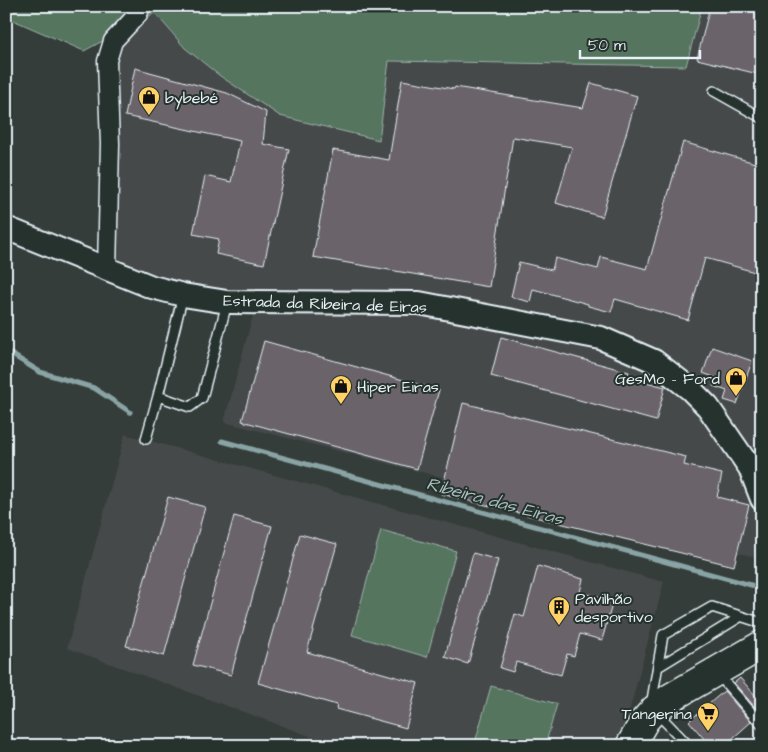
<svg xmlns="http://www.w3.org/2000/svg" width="768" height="752" font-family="'Architects Daughter',sans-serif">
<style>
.built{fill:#444848}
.green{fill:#54745e;stroke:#9eb2ab}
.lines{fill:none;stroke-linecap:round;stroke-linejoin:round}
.stream{stroke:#8aa4a5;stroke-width:5}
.building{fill:#6b636b;stroke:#e8f1f8}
.service-casing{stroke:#e8f1f8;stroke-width:12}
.minor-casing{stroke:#e8f1f8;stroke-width:21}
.tertiary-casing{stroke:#e8f1f8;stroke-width:26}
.trunk-casing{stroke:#e8f1f8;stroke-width:31}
.service{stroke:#26332d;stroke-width:9}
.minor{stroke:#26332d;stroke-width:18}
.tertiary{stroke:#26332d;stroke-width:22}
.trunk{stroke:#26332d;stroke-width:28}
.labels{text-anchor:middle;stroke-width:4;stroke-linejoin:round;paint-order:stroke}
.poi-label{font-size:16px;fill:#e8f1f8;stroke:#26332d;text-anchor:start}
.street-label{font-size:16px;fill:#e8f1f8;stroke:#26332d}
.water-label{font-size:18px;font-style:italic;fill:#a9bdc1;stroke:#26332d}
</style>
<rect width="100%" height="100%" fill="#343d39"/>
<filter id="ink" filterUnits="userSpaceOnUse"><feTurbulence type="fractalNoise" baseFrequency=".02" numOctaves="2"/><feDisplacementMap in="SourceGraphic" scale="10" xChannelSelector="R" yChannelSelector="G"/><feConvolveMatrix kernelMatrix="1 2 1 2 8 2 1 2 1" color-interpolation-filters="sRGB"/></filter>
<g filter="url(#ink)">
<path class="built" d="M702,6H762V559L224,422L254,311L116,262L115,44L155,13L185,48L220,76L379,140L388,61L686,66Z
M125,434L664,582L624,731L614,746H337L67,648Z"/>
<path class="green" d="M6,6H702L686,66L389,61L379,140L280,116L220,76L185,48L155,13L84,51L6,17Z
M381,530L456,551L427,657L352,635Z
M491,686L557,704L545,746H474Z"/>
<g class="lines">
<path class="stream" d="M6,351L40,372L94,388L130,412
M222,441L762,588"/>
</g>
<path class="building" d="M710,6H762V75L697,59Z
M135,68L227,93L266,112L263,144L289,149L264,264L216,254L219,239L193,234L205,176L231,182L240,141L125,116Z
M402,80L454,89L455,87L583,108L591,83L637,96L602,217L556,203L572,147L513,137L489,287L313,257L333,150L389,160Z
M683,142L762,165V274L705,258L688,320L615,299L611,312L588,306V304L533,289L530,302L511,297L519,262L552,270L555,258L598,269L601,257L647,269Z
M501,337L629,372L627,377L665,387L656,421L491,376Z
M264,341L439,390L417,469L242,421Z
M712,347L752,361L737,404L724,400L727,391L713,386L716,378L703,373Z
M463,403L686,457L684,465L722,474L717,497L749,505L734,566L441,494Z
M168,497L205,507L164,656L126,646Z
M234,516L272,526L231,675L193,665Z
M300,534L337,544L307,652L418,683L406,728L336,709L337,705L258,683Z
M473,553L498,560L468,664L445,657Z
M538,566L583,579L580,592L613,601L602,640L580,634L574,656L567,654L561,675L516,662L513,672L500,668L515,614L524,617Z
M740,678L762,703L761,714L734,683Z
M724,691L751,722L724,746H710L689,721Z"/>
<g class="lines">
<g class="service-casing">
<path id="service" d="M714,91L762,118
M6,199L7,228
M183,295L158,396L190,407L202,398L227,303
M146,439L158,396
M658,667L740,617
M717,673L762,725
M689,746L654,710L652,700L663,635L712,607L762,623"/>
</g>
<g class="minor-casing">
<path id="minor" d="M107,269L110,144L107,61L113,41L138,14L141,6"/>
</g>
<g class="tertiary-casing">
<path id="tertiary" d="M6,228L152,287L183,295L227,302L419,303L601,338L654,361L690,389L708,407L750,468L762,480
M750,468L762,499"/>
</g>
<g class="trunk-casing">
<path id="trunk" d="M630,746L645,720L654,710L670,698L762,645"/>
</g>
<use href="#service" class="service"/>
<use href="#minor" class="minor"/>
<use href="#tertiary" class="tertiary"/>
<use href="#trunk" class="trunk"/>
</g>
</g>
<defs>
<g id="shop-pin" transform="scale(1.125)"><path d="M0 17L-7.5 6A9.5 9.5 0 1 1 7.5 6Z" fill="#ffd166" stroke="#26332d"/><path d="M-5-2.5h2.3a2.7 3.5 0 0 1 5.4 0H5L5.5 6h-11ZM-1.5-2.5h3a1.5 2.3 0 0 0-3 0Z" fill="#111"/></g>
<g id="building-pin" transform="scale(1.125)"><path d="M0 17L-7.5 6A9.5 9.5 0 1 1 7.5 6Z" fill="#ffd166" stroke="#26332d"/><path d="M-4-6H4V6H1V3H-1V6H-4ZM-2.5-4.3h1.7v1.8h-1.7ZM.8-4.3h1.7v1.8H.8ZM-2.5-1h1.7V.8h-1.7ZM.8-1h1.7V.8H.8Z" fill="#111"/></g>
<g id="supermarket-pin" transform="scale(1.125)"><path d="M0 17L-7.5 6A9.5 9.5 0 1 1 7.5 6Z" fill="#ffd166" stroke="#26332d"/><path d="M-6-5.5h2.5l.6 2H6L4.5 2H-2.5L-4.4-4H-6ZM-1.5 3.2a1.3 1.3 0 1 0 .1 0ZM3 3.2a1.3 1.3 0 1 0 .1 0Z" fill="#111"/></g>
</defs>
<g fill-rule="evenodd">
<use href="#shop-pin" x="149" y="97"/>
<use href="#shop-pin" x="736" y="378"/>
<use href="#shop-pin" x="341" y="386"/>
<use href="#building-pin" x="559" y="607"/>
<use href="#supermarket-pin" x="708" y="713"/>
</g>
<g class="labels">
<g class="poi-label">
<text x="165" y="103">bybebé</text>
<text x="720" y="384" text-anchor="end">GesMo - Ford</text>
<text x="357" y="392">Hiper Eiras</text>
<text x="575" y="604">Pavilhão<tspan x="575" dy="18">desportivo</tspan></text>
<text x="692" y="719" text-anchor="end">Tangerina</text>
</g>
<g class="street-label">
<text transform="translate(325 303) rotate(2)" y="6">Estrada da Ribeira de Eiras</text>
</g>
<g class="water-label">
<text transform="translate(495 501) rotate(15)" y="6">Ribeira das Eiras</text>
</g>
</g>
<rect width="768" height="752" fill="none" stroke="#26332d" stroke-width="25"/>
<rect x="12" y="12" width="743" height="727" fill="none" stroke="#e8f1f8" stroke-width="2" filter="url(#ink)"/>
<path d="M580 50v8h120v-8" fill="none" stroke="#e8f1f8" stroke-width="2.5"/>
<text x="588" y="50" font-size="15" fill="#e8f1f8" stroke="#26332d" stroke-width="4" paint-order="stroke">50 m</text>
</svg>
